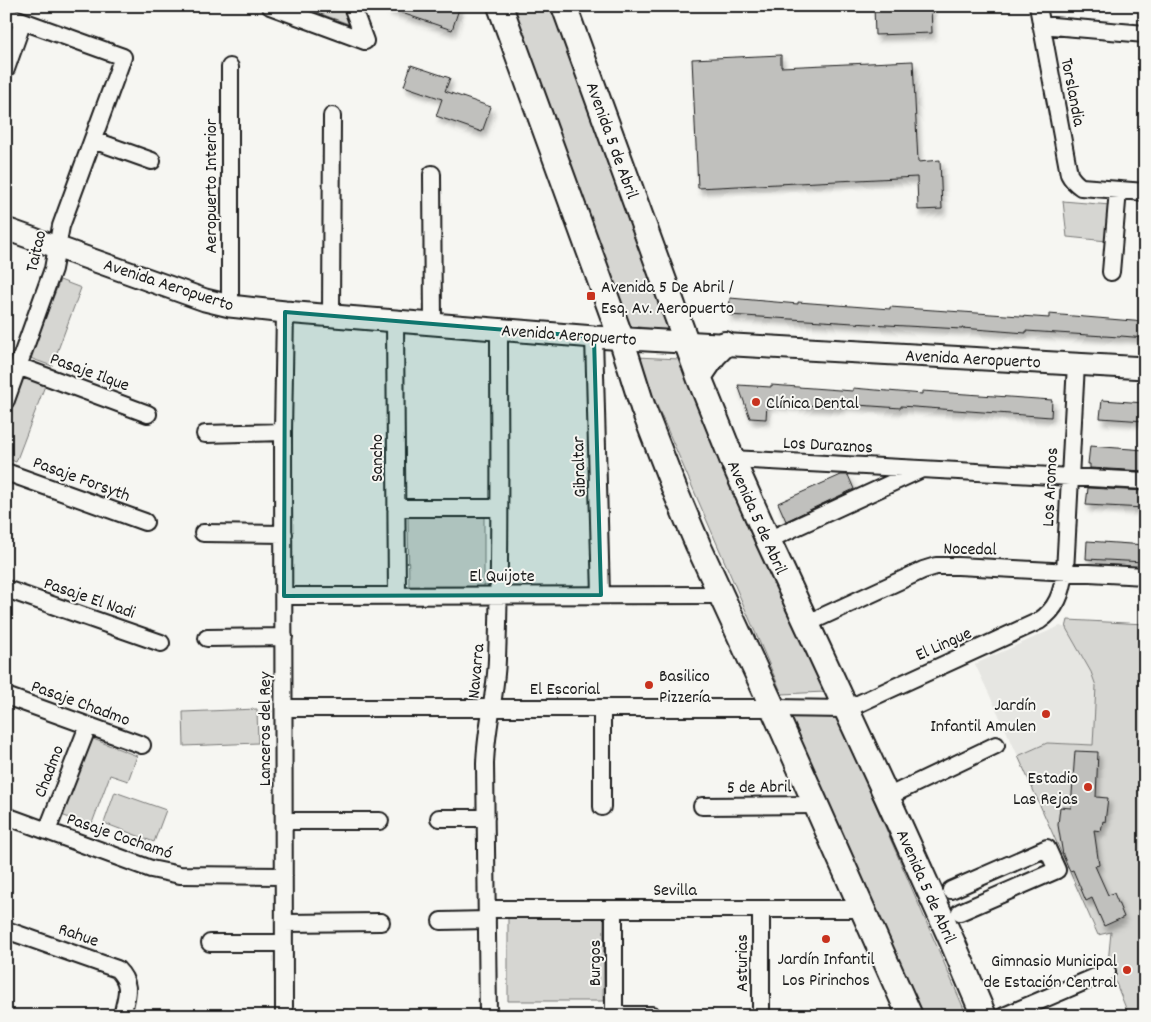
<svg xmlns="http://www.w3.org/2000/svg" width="1151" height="1022" font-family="Dekko,sans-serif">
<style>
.built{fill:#e6e6e2}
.green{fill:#d6d6d2;stroke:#797977}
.building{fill:#c0c0bd;stroke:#1c1c1c;filter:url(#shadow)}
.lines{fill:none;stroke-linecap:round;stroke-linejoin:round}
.minor-casing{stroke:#1c1c1c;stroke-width:20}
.tertiary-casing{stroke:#1c1c1c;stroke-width:25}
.secondary-casing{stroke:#1c1c1c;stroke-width:28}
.minor{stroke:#f6f6f2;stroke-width:16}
.tertiary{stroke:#f6f6f2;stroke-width:21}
.secondary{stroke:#f6f6f2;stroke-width:24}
.marked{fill:#0f766e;fill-opacity:0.2;stroke:#0f766e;stroke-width:4;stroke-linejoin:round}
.poi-dot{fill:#c8321e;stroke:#f6f6f2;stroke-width:2}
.labels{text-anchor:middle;stroke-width:4;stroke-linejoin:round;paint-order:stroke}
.street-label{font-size:18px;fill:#1c1c1c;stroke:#f6f6f2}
.poi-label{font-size:18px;fill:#1c1c1c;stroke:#f6f6f2;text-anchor:start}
</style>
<defs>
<filter id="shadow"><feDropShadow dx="3" dy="5.5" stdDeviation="2.5" flood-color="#0004"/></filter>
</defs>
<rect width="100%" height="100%" fill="#f6f6f2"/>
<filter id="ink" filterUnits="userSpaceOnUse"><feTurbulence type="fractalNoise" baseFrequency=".02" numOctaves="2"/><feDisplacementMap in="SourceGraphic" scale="10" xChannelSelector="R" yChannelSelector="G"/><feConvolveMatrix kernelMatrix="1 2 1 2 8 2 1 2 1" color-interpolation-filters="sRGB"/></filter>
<g filter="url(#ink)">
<path class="built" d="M1060,626L1066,628L1091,672L1096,686L1093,745L1058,743H1047L1018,756L975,664Z"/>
<path class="green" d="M299,6H343L349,24Z
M507,6H555L674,331L630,326Z
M1063,201L1110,205L1107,241L1067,237Z
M60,280L81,288L52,366L30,358Z
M636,357L680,359L825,692L782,694Z
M24,375L46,383L16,462L6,458V423Z
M484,514V587L409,588L408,515Z
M1068,620L1145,624V1016H1129L1108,963L1111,932L1098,935L1018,756L1047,743L1093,745L1096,686L1091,672L1066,628Z
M257,709L258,743L184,746L183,712Z
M789,716L838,718L967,1016H919Z
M88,737L137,756L128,781L110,775L91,826L59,814Z
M115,792L166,810L154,842L104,823Z
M508,916H604L603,1001H508Z"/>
<path class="building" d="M388,6H460L452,30L387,8Z
M874,6H931L932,33L875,35Z
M781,55V67L913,61L918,162L940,160L942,209L918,210L917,177L698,188L692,59Z
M411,65L450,78L445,91L491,107L482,132L436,116L442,99L404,86Z
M730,298L798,304V302L890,309V307L1049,318V314L1145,322V338L1121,336L1120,337L1026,331V333L962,328V329L869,324L729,315Z
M738,385L771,387V385L853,391V388L922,394V391L1052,400L1051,417L901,406V408L842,404V407L767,403L766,419L750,418Z
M1102,400L1145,403V421L1100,418Z
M1090,446L1145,450V471L1090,468V464H1088Z
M841,475H848L854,489L786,521L778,503Z
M1088,488L1145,491V508L1086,505Z
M1087,541L1145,545V562L1086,559Z
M1075,751L1098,752L1096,797L1108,798L1105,822L1103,821L1101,831L1094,830L1099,865L1095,866L1108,895L1114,893L1124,917L1104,926L1092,898L1086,901L1073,870L1070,871L1063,855L1058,825L1060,807L1071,808Z"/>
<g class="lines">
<g class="minor-casing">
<path id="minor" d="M270,6L365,41
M352,6L365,41
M1038,6L1069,174C1072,180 1075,183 1081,187L1145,192
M6,15L123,57L61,226L53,269L6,400
M1041,25L1145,34
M6,69L23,21
M93,140L152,161
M432,174L433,324
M1111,272L1118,190
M230,306V67
M331,316L332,116
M395,321L397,595
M594,337L601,595
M18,366L148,414
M205,434L283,432
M732,459L1145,481
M6,472L145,522
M396,508H499
M203,533L284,534
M768,540L920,470
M6,589L161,643
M284,596L721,595
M806,624L923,570L936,566H958L1145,576
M207,638L284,637
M6,696L142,745
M284,708H773L847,709L1039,621C1057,609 1062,593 1065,572L1076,364
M602,708V807
M887,797L996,745
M702,806L816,805
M6,816L151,869L180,875L284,876
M439,818H486
M284,821H380
M47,831L88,726
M951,890L1047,848L1057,870L960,912
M487,909H863
M614,909V1016
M761,909V1016
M441,921L487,920
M284,923L381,922
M6,930L117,969C133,985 126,996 122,1016
M210,943H284
M614,1015H652
M284,1016L283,432L285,312
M488,1016L485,764C486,728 496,694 497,659C501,549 499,439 499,329
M1004,1016L1107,972"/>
</g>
<g class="tertiary-casing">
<path id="tertiary" d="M6,229L205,300L230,306L285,312L594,337L1145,368"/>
</g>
<g class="secondary-casing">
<path id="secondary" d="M500,6L621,338L643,408L676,493L698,545L773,708L910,1016
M564,6L699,377L732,459L768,540L887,797L952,941L984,1016
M699,377L714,355L725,344"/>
</g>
<use href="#minor" class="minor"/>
<use href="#tertiary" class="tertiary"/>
<use href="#secondary" class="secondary"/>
</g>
</g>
<path class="marked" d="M285,312L594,337L601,595L284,596Z"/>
<g class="poi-dot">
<rect x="586" y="291" width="10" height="10" rx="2.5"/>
<circle cx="756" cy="402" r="5"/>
<circle cx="649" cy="685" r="5"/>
<circle cx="1046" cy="714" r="5"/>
<circle cx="1088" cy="787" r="5"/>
<circle cx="826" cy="939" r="5"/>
<circle cx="1127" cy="970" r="5"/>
</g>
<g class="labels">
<g class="street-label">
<text transform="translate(1074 92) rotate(79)" y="6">Torslandia</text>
<text transform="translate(613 140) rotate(70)" y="6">Avenida 5 de Abril</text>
<text transform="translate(210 186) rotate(-90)" y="6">Aeropuerto Interior</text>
<text transform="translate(35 251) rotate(-77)" y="6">Taitao</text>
<text transform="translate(169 284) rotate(18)" y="6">Avenida Aeropuerto</text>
<text transform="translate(569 334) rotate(4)" y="6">Avenida Aeropuerto</text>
<text transform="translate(973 358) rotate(3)" y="6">Avenida Aeropuerto</text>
<text transform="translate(90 371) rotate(20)" y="6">Pasaje Ilque</text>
<text transform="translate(828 444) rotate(3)" y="6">Los Duraznos</text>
<text transform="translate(376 458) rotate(-90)" y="6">Sancho</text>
<text transform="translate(578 467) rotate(-92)" y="6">Gibraltar</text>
<text transform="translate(82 478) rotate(20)" y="6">Pasaje Forsyth</text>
<text transform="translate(1049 487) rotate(-87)" y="6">Los Aromos</text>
<text transform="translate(758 517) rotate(66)" y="6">Avenida 5 de Abril</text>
<text transform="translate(970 548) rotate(1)" y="6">Nocedal</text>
<text x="502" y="581">El Quijote</text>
<text transform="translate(90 597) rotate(19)" y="6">Pasaje El Nadi</text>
<text transform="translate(943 643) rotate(-24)" y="6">El Lingue</text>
<text transform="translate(475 671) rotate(-85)" y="6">Navarra</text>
<text x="565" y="694">El Escorial</text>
<text transform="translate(81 702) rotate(20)" y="6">Pasaje Chadmo</text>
<text transform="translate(264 729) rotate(-90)" y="6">Lanceros del Rey</text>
<text transform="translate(48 771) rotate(-69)" y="6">Chadmo</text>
<text transform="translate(759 786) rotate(-1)" y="6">5 de Abril</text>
<text transform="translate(120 835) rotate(19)" y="6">Pasaje Cochamó</text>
<text transform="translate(927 886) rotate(66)" y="6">Avenida 5 de Abril</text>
<text x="675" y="895">Sevilla</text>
<text transform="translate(79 934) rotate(19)" y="6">Rahue</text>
<text transform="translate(594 963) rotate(-90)" y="6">Burgos</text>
<text transform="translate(741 963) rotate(-90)" y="6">Asturias</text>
</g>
<g class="poi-label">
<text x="601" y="292">Avenida 5 De Abril /<tspan x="601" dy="21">Esq. Av. Aeropuerto</tspan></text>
<text x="766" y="408">Clínica Dental</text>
<text x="659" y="681">Basilico<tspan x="659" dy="21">Pizzería</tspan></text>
<text x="1036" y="710" text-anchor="end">Jardín<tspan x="1036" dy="21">Infantil Amulen</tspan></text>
<text x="1078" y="783" text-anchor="end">Estadio<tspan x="1078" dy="21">Las Rejas</tspan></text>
<text x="826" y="964" text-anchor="middle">Jardín Infantil<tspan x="826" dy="21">Los Pirinchos</tspan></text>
<text x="1117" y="966" text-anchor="end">Gimnasio Municipal<tspan x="1117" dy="21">de Estación Central</tspan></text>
</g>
</g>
<rect width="1151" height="1022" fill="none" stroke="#f6f6f2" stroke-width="25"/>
<rect x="12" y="12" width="1126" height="997" fill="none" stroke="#1c1c1c" stroke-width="2" filter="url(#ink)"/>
</svg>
